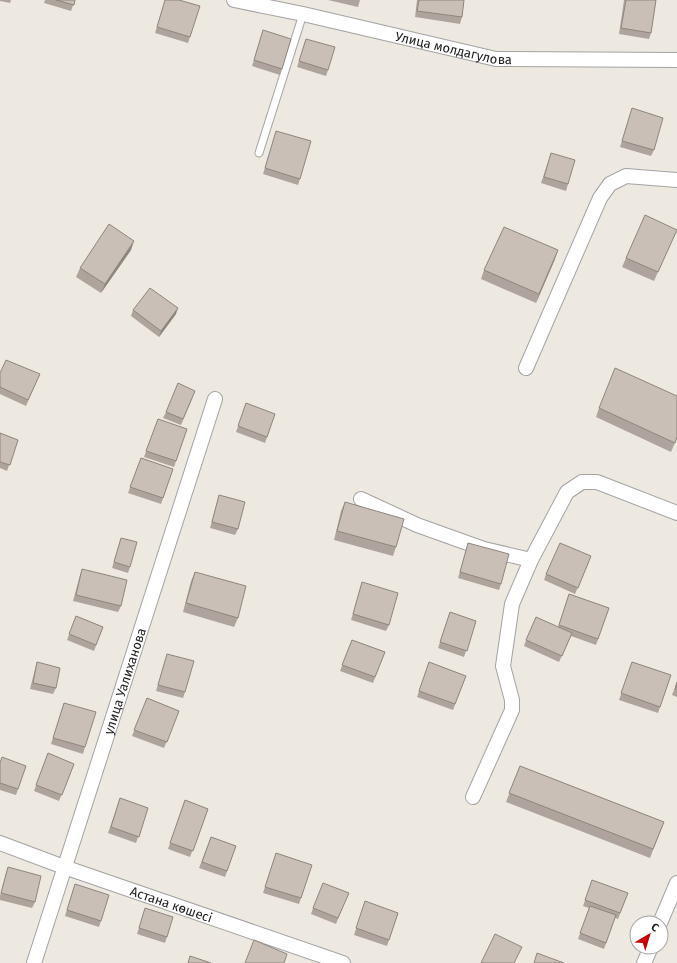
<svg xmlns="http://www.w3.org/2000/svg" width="677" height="963" font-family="'Fira Sans',sans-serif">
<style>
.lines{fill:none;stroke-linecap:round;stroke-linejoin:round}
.service-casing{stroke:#a3a3a3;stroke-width:9}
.minor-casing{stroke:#a3a3a3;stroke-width:16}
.service{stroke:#fff;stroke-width:7}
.minor{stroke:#fff;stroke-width:14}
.wall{fill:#aea49d}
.shaded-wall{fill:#8d867f}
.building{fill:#cabfb6;stroke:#8d867f}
.labels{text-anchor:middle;stroke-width:3.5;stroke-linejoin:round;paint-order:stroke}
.street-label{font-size:13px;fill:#1c1c1c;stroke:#fff}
</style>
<rect width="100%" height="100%" fill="#eee9e0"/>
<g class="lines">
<g class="service-casing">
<path id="service" d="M259,153L303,14"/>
</g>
<g class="minor-casing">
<g id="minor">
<path id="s1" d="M234,0L303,14L496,59L677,60"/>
<path d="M526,368L600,198L610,184L626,176L677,180"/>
<path d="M361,499L417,525L484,549L531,560"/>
<path d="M473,797L512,710V700L503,666L512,604L531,560L567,492L582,482H597L677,513"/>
<path id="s2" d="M0,843L64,867L343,963"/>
<path d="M660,923L677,883"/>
<path id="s3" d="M34,963L215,399"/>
<path d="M644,963L651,947"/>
</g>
</g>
<use href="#service" class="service"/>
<use href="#minor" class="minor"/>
</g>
<path class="wall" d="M0,0H11L10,3L0,1Z
M45,0H75L71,11L44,3Z
M165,0L190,37L188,43L155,33Z
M328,0H360L358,7Z
M417,0H464L462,17L460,24L415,17Z
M624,0H656L651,33L649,39L619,34Z
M263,30L282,69L280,75L252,66Z
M306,39L328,70L326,76L297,67Z
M632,108L654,150L651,156L620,147Z
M276,131L300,179L298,185L263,174Z
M551,153L568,184L566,191L541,183Z
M673,238L654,281L622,267L626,258Z
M131,250L101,293L76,277L80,268Z
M555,259L536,303L481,279L484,270Z
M133,310L176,314L159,337L131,316Z
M0,373L40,374L26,406L0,394Z
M193,397L181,425L163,418L166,412Z
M246,403L275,414L265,443L236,432Z
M599,408L677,438L671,452L596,417Z
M158,419L187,429L174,467L144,457Z
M0,433L18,440L7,471L0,468Z
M141,458L173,469L161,504L128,493Z
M219,495L238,529L235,535L210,528Z
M345,502L396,547L393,556L334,540L341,511Z
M121,538L130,567L128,573L112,568Z
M468,543L501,584L499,590L458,578Z
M589,562L575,594L544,580L546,574Z
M82,569L121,606L118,612L73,601L80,575Z
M195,572L238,618L234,627L183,612L191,581Z
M362,582L389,625L386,631L351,620Z
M569,594L609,608L596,645L571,636L559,662L524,646L526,640L558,627Z
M450,612L476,621L464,657L438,648Z
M76,616L103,627L94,651L67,640Z
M352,640L385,652L373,683L340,671Z
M167,654L185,692L183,698L156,691Z
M37,662L56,688L53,694L30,689L35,669Z
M429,662L466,676L453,710L417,697Z
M632,662L671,675L658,713L619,700Z
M677,682V697L672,695Z
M147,698L179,711L164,748L132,736Z
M64,703L85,747L83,754L51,744Z
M48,753L74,764L59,801L34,791Z
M0,763L26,766L16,795L0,790Z
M520,766L664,822L650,858L506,802Z
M120,798L148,808L136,843L108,833Z
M185,800L208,809L190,857L168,849Z
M211,837L236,846L225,877L199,868Z
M276,853L301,898L299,904L263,893Z
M8,867L35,902L32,908L0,900V896L6,873Z
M592,880L628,893L618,919L615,918L604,949L578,939L589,908L583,906Z
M73,890L101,921L99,927L65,916Z
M346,899L336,924L311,914L313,908Z
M365,901L398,913L387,946L354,935Z
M145,908L167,937L165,943L137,934Z"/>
<path class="shaded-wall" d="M134,241L131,250L101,293L105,284Z
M558,250L555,259L536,303L539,294Z
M178,308L176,314L159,337L161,331Z"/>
<path class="building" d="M56,0H75L74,5Z
M165,0H179L200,6L190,37L157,27Z
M419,0H464L462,17L417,11Z
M626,0H656L651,33L621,28Z
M263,30L291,39L282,69L254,60Z
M306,39L335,47L328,70L299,61Z
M632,108L663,118L654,150L622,141Z
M276,131L311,141L300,179L265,168Z
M551,153L575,160L568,184L544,177Z
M645,215L677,230L658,272L626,258Z
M109,224L134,241L105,284L80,268Z
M504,227L558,250L539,294L484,270Z
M150,288L178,308L161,331L133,310Z
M6,360L40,374L28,400L0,387V373Z
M615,368L677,396V437L675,443L599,408Z
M178,383L195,391L183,419L166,412Z
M246,403L275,414L267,437L238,426Z
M158,419L187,429L176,461L146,451Z
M0,433L18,440L10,465L0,462Z
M141,458L173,469L163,498L130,487Z
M219,495L245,502L238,529L212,522Z
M345,502L404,519L396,547L337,531Z
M121,538L137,542L130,567L114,562Z
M468,543L509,554L501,584L460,572Z
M560,543L591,556L578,588L546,574Z
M82,569L127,580L121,606L76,595Z
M195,572L246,586L238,618L186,603Z
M362,582L398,593L389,625L353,614Z
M569,594L609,608L598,639L559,625Z
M450,612L476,621L467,651L440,642Z
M76,616L103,627L96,645L69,634Z
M536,617L572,633L562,656L526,640Z
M352,640L385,652L375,677L342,665Z
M167,654L194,661L185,692L158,685Z
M37,662L60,668L56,688L33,683Z
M429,662L466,676L455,704L419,691Z
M632,662L671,675L660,707L621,693Z
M677,682V690L675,689Z
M147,698L179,711L167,742L134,730Z
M64,703L96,712L85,747L53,738Z
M48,753L74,764L62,795L36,785Z
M2,757L26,766L18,789L0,783V763Z
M520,766L664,822L653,849L509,793Z
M120,798L148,808L139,837L111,827Z
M185,800L208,809L193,851L170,843Z
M211,837L236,846L227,871L202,862Z
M276,853L312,865L301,898L265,887Z
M8,867L41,876L35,902L1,893Z
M592,880L628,893L620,913L585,900Z
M323,883L349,893L338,918L313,908Z
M75,884L109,895L101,921L67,910Z
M365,901L398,913L389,940L356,928Z
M590,906L616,915L606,943L580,933Z
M145,908L173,917L167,937L139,928Z
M495,934L522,947L514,963H481Z
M254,940L287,954L284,963H245Z
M537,953L564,963H534Z
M190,956L211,963H188Z"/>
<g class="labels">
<g class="street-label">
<text dy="5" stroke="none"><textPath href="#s1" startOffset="225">Улица молдагулова</textPath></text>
<text dy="5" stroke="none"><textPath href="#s3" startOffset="296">улица Уалиханова</textPath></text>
<text dy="5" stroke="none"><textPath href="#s2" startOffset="182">Астана көшесі</textPath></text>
</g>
</g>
<g transform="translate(649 935) rotate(38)"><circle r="19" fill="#ffffff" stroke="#a4a4a4"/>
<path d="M0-3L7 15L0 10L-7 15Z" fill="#c80002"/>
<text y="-6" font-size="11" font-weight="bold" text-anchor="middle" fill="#1c1c1c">С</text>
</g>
</svg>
